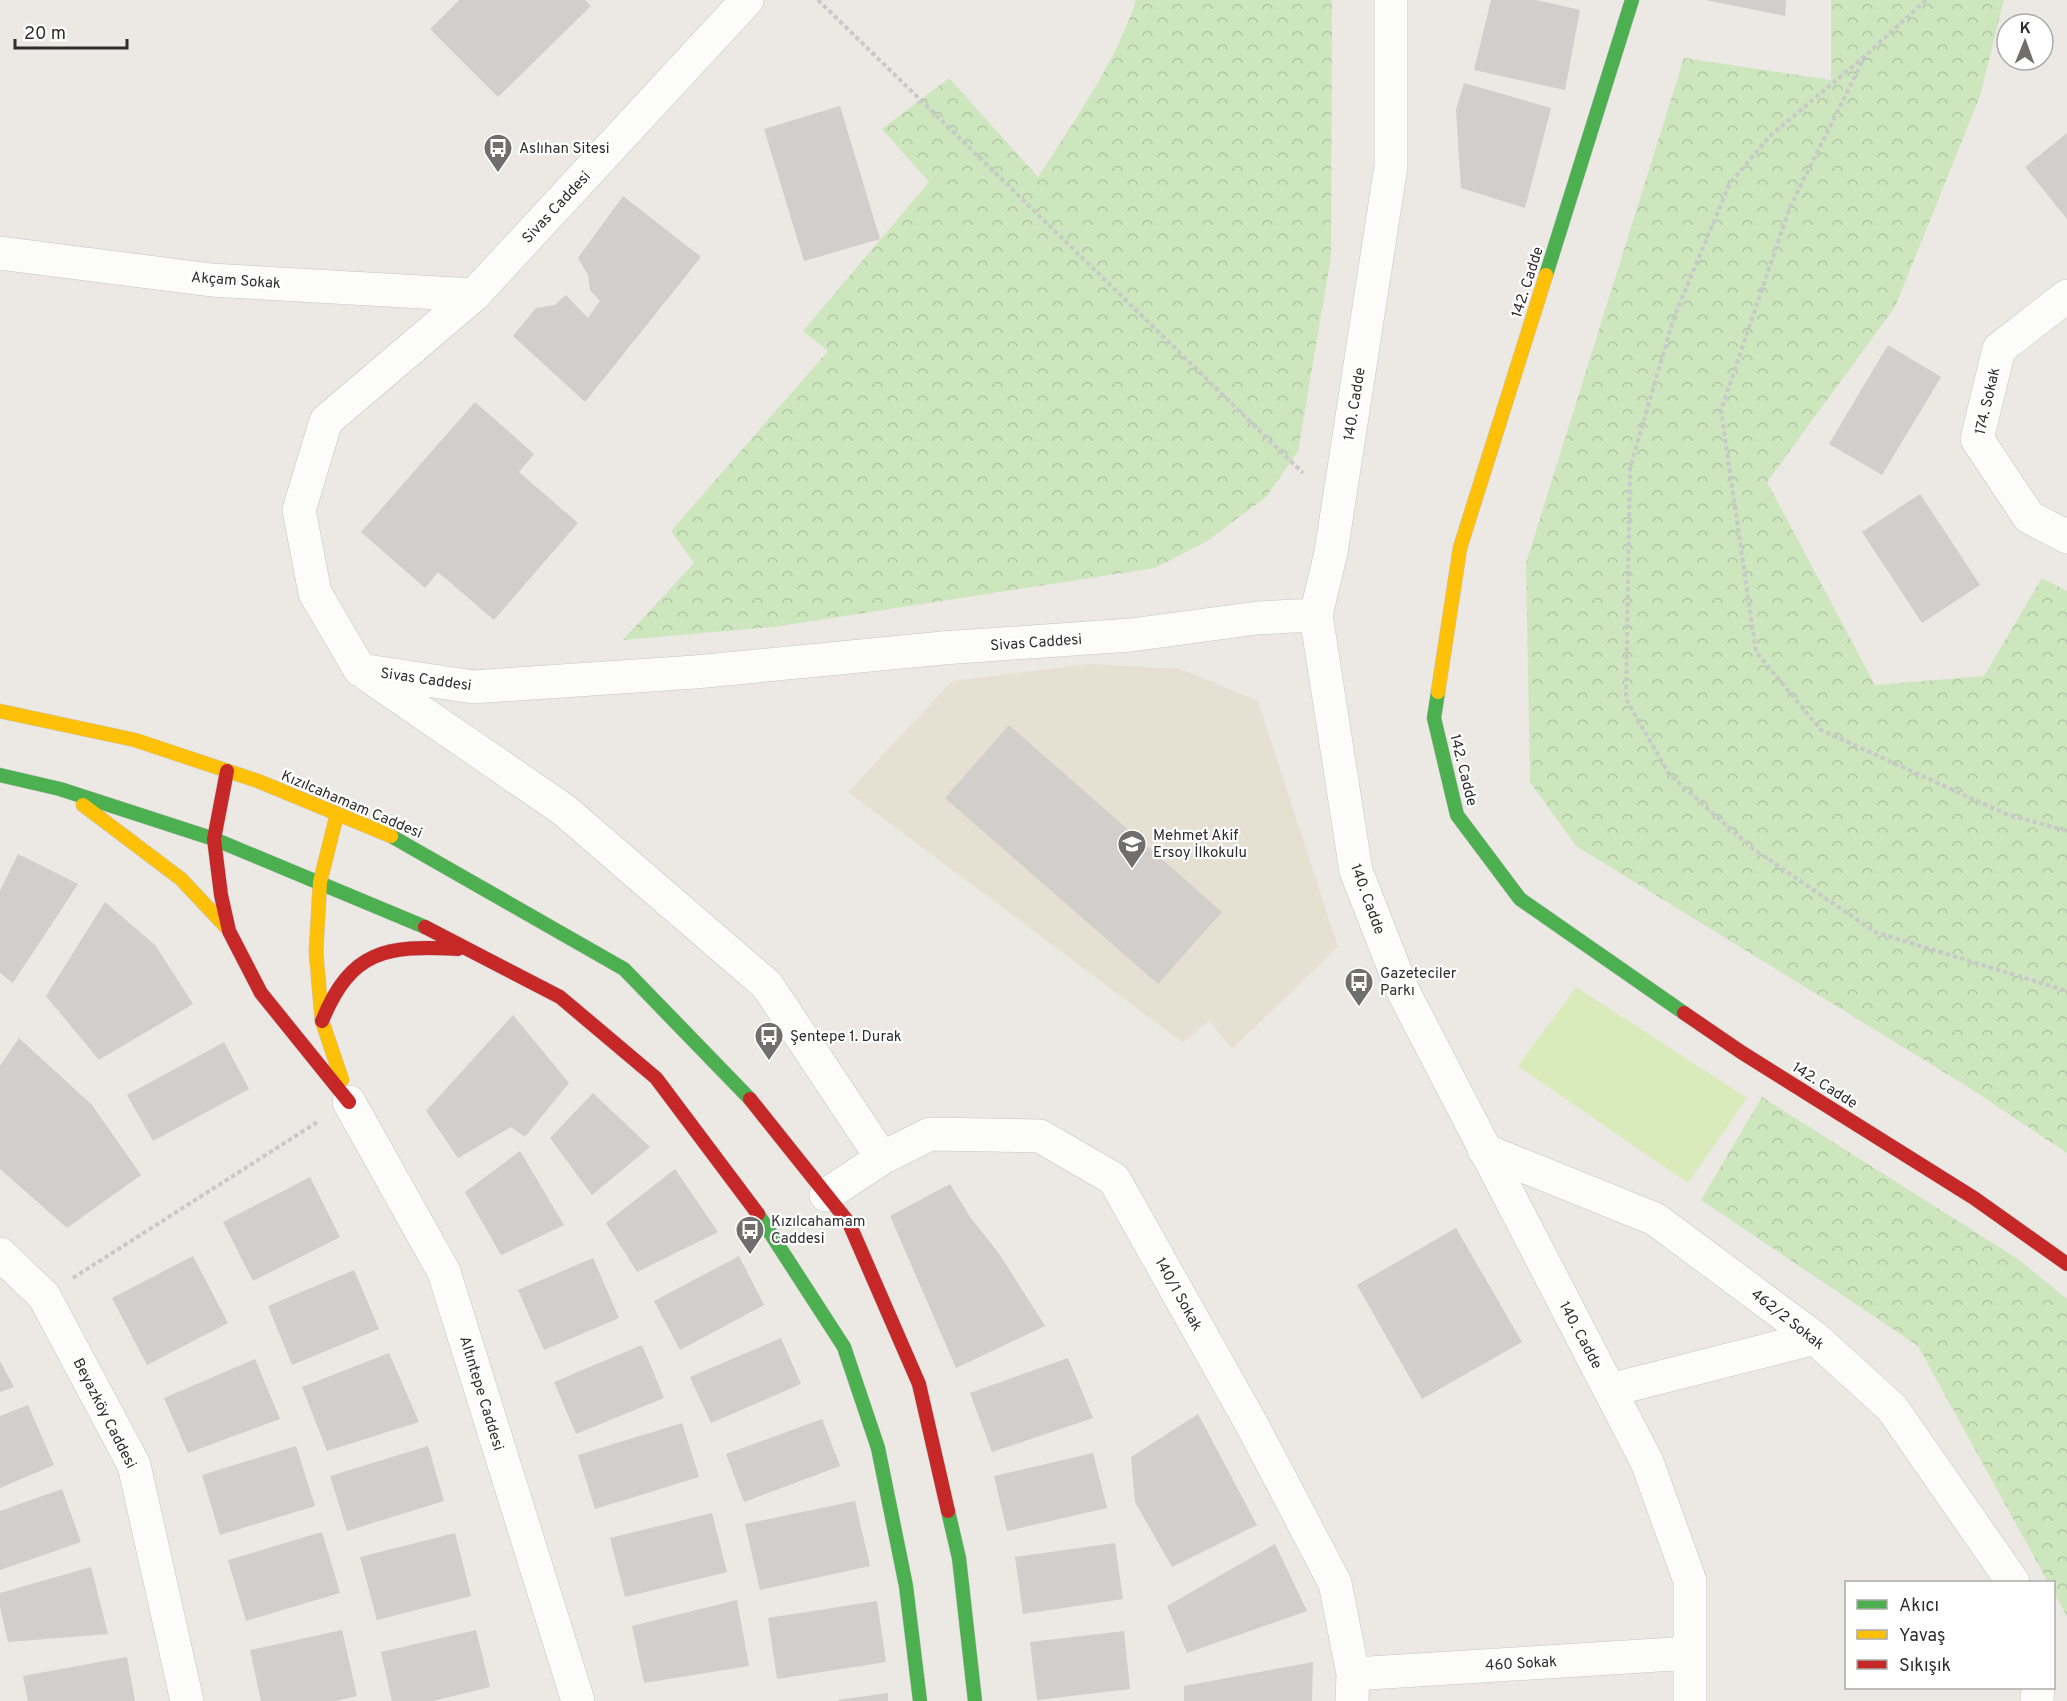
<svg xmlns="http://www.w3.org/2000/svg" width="2067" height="1701" font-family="Overpass,sans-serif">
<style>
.education{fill:#e6e0d3}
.forest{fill:url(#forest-crowns)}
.pitch{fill:#d9eabb}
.building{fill:#d1cecb}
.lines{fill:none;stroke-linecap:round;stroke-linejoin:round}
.street-casing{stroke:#c5c4c5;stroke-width:34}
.fast-casing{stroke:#c5c4c5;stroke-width:15}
.slow-casing{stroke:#c5c4c5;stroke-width:15}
.jam-casing{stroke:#c5c4c5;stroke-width:15}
.path{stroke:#c9c9c8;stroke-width:4;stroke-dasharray:4.5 3;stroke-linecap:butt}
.street{stroke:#fcfcfb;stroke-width:33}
.fast{stroke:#4caf50;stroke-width:14}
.slow{stroke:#ffc107;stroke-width:14}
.jam{stroke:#c62828;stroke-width:14}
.labels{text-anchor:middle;stroke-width:4.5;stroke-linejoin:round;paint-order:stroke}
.poi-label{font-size:15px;fill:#2e2e2e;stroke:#fff;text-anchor:start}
.street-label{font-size:15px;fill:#2e2e2e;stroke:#fff}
</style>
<defs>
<pattern id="forest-crowns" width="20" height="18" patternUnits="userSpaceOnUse" patternTransform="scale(1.5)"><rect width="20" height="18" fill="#cee6be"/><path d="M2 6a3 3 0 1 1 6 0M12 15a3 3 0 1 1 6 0" fill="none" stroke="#b1c6a4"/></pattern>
</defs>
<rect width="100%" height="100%" fill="#ece8e4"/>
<path class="education" d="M1088,664L1181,669L1258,701L1338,947L1232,1049L1209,1021L1183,1043L848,792L952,681Z"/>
<path class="forest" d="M1136,0H1332L1331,256L1298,451L1266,497L1207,541L1155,568L773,627L623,640L694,563L671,531L828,351L803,331L929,182L882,129L949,78L1038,177C1073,122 1116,63 1136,0Z
M1831,0H2004L1980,96L1895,307L1767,482L1875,685L1984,676L2042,578L2067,591V1153L1968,1087L1576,846L1530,782L1526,563L1684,58L1831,80Z
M1762,1097L2018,1259L2067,1299V1616L2054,1592V1582H2048L1918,1346L1701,1200Z"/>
<path class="pitch" d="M1576,987L1747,1098L1688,1183L1518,1066Z"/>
<path class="building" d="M459,0H585L591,6L498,97L430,29Z
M1491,0H1536L1580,10L1565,90L1474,70Z
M1706,0H1786L1785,16Z
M1464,83L1551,108L1525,208L1461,188L1456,110Z
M840,106L880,239L804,261L764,129Z
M2067,133V219L2025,167Z
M623,196L701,257L585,402L513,336L536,308L555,305L566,295L588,318L600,301L590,290L588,275L578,258Z
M1888,345L1941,377L1882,475L1829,444Z
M475,402L534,454L519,472L578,523L494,620L438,572L425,588L361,532Z
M1920,494L1980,585L1922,623L1862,532Z
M1009,725L1222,912L1158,984L945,798Z
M18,854L78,884L13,983L0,973V891Z
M105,902L155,945L193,1004L99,1060L46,996Z
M513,1015L569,1083L525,1137L511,1127L458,1158L426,1111Z
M19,1038L92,1105L141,1175L67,1228L0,1169V1066Z
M224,1042L249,1089L153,1141L127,1095Z
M593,1093L650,1147L592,1195L550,1138Z
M520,1151L564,1225L501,1255L465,1192Z
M675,1169L718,1232L637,1272L606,1223Z
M310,1177L340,1237L253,1281L223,1222Z
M950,1184L970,1217L1000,1255L1045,1326L956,1368L890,1216Z
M1456,1228L1522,1342L1422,1399L1357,1285Z
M193,1256L228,1323L147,1365L112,1298Z
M739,1256L764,1305L680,1350L654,1301Z
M593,1258L619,1318L544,1350L518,1290Z
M354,1270L379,1329L292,1365L268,1306Z
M781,1338L801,1384L711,1423L690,1377Z
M642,1345L664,1398L576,1434L554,1382Z
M389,1353L419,1422L327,1451L302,1387Z
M1068,1358L1093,1418L992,1452L970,1393Z
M255,1359L280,1419L188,1453L164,1398Z
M0,1361L14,1387L0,1392Z
M28,1405L54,1465L0,1488V1416Z
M1198,1414L1257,1525L1172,1567L1135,1502L1131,1457Z
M822,1419L840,1466L744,1502L726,1454Z
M682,1423L699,1477L595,1509L578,1455Z
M296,1446L315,1506L220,1535L202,1475Z
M428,1446L444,1501L347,1531L330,1476Z
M1093,1453L1107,1508L1007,1531L994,1476Z
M62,1489L81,1542L0,1570V1511Z
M855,1501L870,1566L760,1590L745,1524Z
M712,1513L727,1572L625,1597L610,1538Z
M322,1532L340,1593L246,1621L228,1560Z
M455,1533L471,1596L377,1620L360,1557Z
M1115,1543L1123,1599L1023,1614L1015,1557Z
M1275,1544L1307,1611L1187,1653L1167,1606Z
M91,1567L108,1634L8,1642L0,1607V1593Z
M737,1600L749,1666L644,1683L632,1626Z
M877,1601L886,1662L777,1679L768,1618Z
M342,1630L357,1696L336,1701H261L250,1650Z
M476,1630L490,1687L433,1701H392L381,1652Z
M1124,1631L1130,1689L1037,1700L1030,1642Z
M127,1657L135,1701H28L23,1676Z
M1313,1662L1312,1701H1184V1686Z
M888,1693V1701H838V1700Z"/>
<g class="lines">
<g class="street-casing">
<path id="street" d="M747,0L474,295L326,421L299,510L315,593L360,670L473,687L695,672L943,648L1131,635L1257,618L1316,615
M1391,0V166L1331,552L1316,615L1356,871L1403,991L1647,1462L1690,1581V1701
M0,253L211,280L474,295
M2067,296L1999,349L1977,439L2029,517L2067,537
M369,676L564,810L767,985L882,1158
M349,1102L444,1272L578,1701
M1484,1150L1655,1219L1815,1338L1892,1408L2013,1582
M826,1195L882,1158L930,1134L1040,1136L1114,1179L1252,1425L1335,1583L1353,1674L1352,1701
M0,1254L44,1296L134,1465L187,1701
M1610,1390L1815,1338
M1353,1674L1690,1653
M2037,1701L2038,1688"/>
</g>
<g class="fast-casing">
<path id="fast" d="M1546,275L1632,0
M1438,692L1434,718L1457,815L1520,899L1684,1013
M0,775L60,789L214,839L425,927
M391,836L624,969L750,1099
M758,1214L844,1347L878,1448L906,1586L920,1701
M948,1511L959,1558L975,1701"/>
</g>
<g class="slow-casing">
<path id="slow" d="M1438,692L1460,548L1546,275
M0,711L135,740L258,781L391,836
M83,805L181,879L228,929
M337,814L320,882L316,952L322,1021L342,1080"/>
</g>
<g class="jam-casing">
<path id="jam" d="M227,771L214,839L221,895L229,931L261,993L349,1102
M425,927L560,997L656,1078L758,1214
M1684,1013L1741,1052L1974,1198L2067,1264
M322,1021C351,950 386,945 458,949
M750,1099L849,1223L919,1384L948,1511"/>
</g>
<path class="path" d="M818,0L1303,473
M1926,0L1865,56L1790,207L1721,410L1756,652L1821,730L2006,814L2067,831
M1865,56L1770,136L1730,183L1674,317L1630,468L1626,699L1669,774L1752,848L1875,932L2067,991
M73,1278L319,1121"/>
<use href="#street" class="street"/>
<use href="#fast" class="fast"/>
<use href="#slow" class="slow"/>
<use href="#jam" class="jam"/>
</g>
<defs>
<g id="bus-pin" transform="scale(1.5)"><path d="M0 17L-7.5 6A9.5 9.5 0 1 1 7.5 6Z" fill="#706f6e" stroke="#fff"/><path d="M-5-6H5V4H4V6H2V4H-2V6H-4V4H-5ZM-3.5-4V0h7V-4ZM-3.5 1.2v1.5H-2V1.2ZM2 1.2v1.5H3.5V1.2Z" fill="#fff"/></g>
<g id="school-pin" transform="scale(1.5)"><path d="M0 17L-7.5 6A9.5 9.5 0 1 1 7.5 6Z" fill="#706f6e" stroke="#fff"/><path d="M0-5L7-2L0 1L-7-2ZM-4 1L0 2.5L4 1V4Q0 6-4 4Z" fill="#fff"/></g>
</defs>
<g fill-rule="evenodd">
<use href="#bus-pin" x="498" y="148"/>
<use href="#school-pin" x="1132" y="844"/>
<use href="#bus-pin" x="1359" y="982"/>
<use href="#bus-pin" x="769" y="1036"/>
<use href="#bus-pin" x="750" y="1230"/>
</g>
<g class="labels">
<g class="poi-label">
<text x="519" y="153">Aslıhan Sitesi</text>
<text x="1153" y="840">Mehmet Akif<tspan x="1153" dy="17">Ersoy İlkokulu</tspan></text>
<text x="1380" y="978">Gazeteciler<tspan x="1380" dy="17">Parkı</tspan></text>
<text x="790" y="1041">Şentepe 1. Durak</text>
<text x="771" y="1226">Kızılcahamam<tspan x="771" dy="17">Caddesi</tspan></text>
</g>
<g class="street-label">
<text transform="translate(556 207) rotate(-47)" y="5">Sivas Caddesi</text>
<text transform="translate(236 280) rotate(4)" y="5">Akçam Sokak</text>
<text transform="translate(1527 282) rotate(-72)" y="5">142. Cadde</text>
<text transform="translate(1987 401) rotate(-77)" y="5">174. Sokak</text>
<text transform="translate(1354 404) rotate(-81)" y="5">140. Cadde</text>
<text transform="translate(1036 642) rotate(-4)" y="5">Sivas Caddesi</text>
<text transform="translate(426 679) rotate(8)" y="5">Sivas Caddesi</text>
<text transform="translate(1464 770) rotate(76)" y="5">142. Cadde</text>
<text transform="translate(352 804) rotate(23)" y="5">Kızılcahamam Caddesi</text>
<text transform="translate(1368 899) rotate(70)" y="5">140. Cadde</text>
<text transform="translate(1825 1085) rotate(32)" y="5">142. Cadde</text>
<text transform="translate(1179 1294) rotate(61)" y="5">140/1 Sokak</text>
<text transform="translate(1788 1319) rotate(38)" y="5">462/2 Sokak</text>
<text transform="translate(1581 1335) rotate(62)" y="5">140. Cadde</text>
<text transform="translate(482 1393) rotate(73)" y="5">Altıntepe Caddesi</text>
<text transform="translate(105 1413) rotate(63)" y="5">Beyazköy Caddesi</text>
<text transform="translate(1521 1663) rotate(-3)" y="5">460 Sokak</text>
</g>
</g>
<rect x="1845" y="1581" width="210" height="108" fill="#ffffff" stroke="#ababab" stroke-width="1.5"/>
<rect x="1857" y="1600" width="30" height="9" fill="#4caf50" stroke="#ababab" stroke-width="1.5"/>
<text x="1899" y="1611" font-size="18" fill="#2e2e2e">Akıcı</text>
<rect x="1857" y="1630" width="30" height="9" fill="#ffc107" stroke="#ababab" stroke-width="1.5"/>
<text x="1899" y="1641" font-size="18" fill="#2e2e2e">Yavaş</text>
<rect x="1857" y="1660" width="30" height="9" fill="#c62828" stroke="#ababab" stroke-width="1.5"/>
<text x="1899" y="1671" font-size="18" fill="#2e2e2e">Sıkışık</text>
<g transform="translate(2025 42) rotate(1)"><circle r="28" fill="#ffffff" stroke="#ababab" stroke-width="1.5"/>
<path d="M0-4.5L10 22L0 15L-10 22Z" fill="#706f6e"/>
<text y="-9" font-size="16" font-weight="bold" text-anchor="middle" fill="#2e2e2e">K</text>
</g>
<path d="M15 39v9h112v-9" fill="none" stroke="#2e2e2e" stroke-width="3"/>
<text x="24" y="39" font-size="18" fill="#2e2e2e" stroke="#ffffff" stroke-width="4.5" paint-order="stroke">20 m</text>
</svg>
